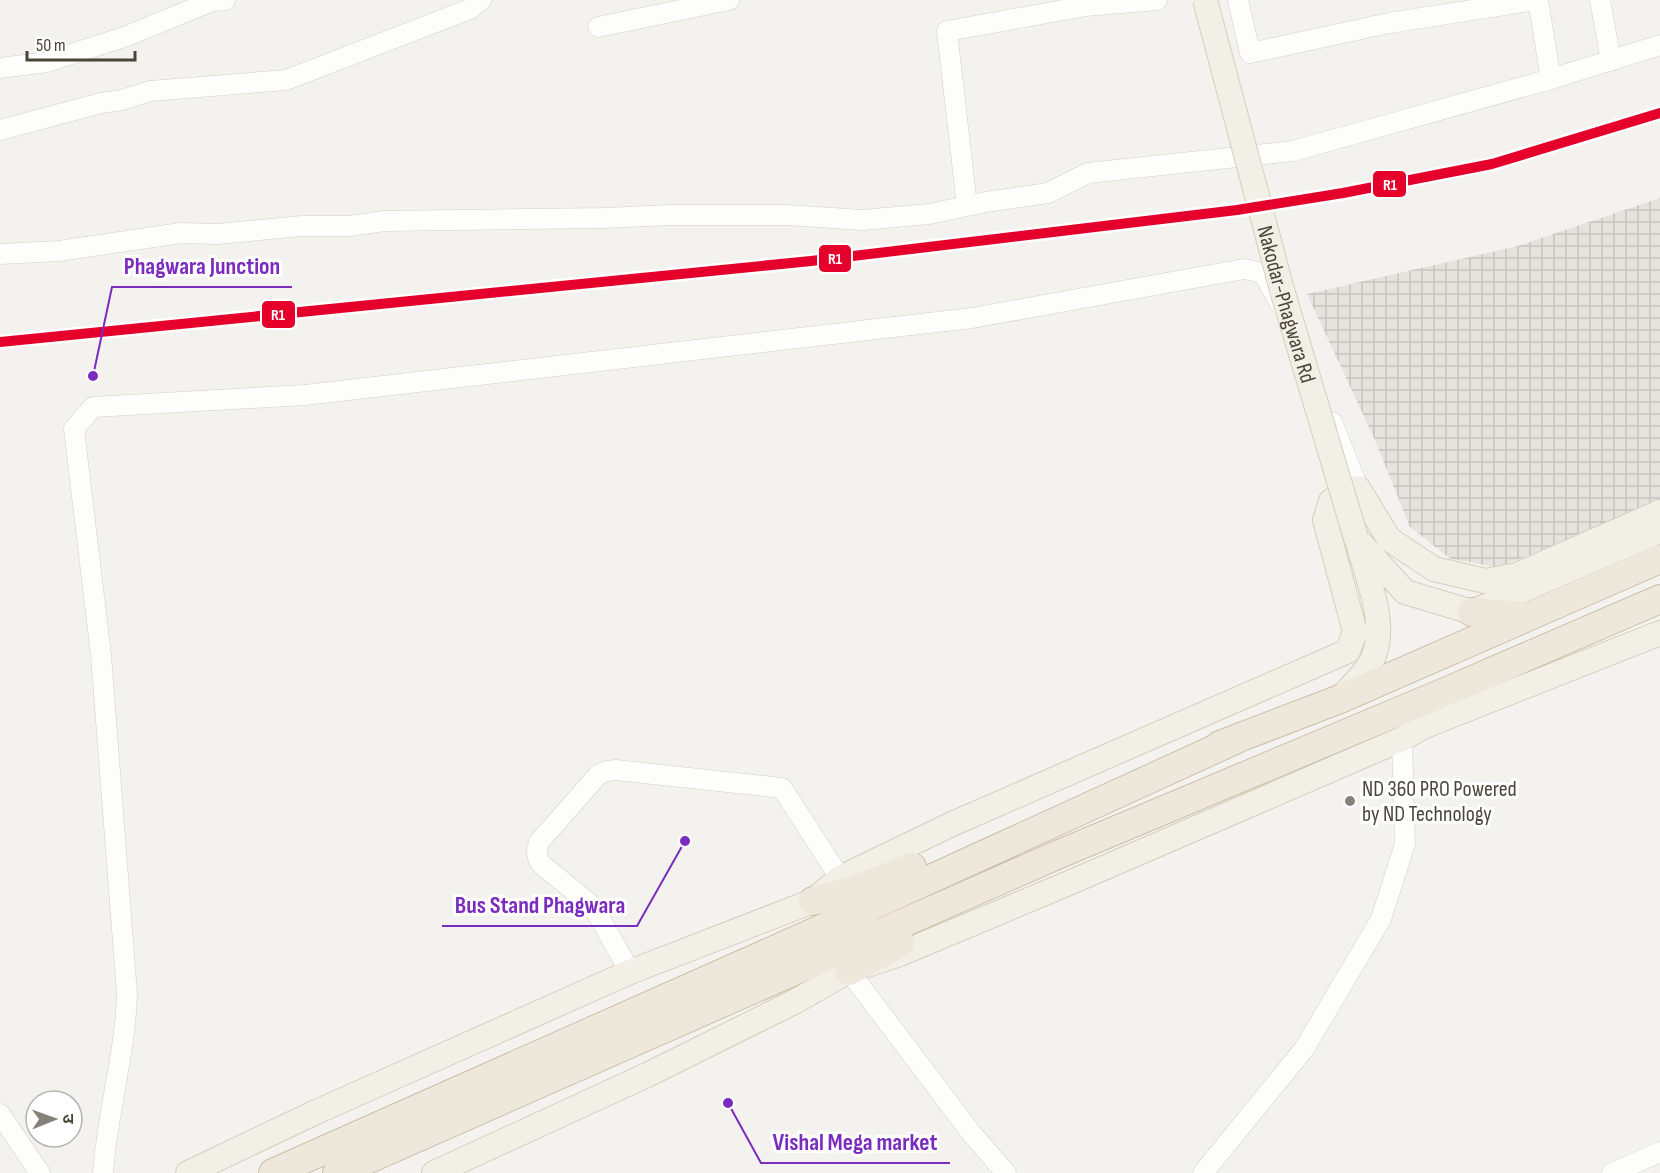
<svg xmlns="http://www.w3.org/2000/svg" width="1660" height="1173" font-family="'Sofia Sans Condensed','Noto Sans Devanagari',sans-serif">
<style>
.industrial{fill:url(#industrial-grid)}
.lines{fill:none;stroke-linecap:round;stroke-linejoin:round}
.minor-casing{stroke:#d2d0cb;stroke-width:21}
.major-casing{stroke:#d6cebb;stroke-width:26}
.highway-casing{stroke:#ccbfa9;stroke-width:30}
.minor{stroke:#fdfdfc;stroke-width:20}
.major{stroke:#f2efe6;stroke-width:24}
.highway{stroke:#ede8db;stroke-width:28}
.major-bridge-casing{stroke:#d6cebb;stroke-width:26;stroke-linecap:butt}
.major-bridge{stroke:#f2efe6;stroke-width:24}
.rail-1-casing{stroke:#fff;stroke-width:15}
.rail-1{stroke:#e4002b;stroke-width:10}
.poi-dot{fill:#868178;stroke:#fff;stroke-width:2}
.labels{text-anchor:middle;stroke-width:6;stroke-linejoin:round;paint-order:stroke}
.street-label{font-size:22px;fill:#4b4439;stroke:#fff}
.poi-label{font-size:22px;fill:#4b4439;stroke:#fff;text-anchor:start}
.leader{fill:none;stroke:#7b2cbf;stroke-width:2}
.callout-dot{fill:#7b2cbf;stroke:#fff;stroke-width:2}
.callout-label{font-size:24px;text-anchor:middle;font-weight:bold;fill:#7b2cbf;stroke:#fff;stroke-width:6;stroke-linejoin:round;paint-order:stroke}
.line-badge{stroke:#fff;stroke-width:2}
.badge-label{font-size:16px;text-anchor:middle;font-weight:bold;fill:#fff}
</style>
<defs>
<pattern id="industrial-grid" width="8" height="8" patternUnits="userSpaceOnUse" patternTransform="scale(1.5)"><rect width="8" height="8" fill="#e6e2de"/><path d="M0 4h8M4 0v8" fill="none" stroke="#c7c3bf"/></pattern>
</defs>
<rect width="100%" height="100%" fill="#f4f2ee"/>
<path class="industrial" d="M1660,198V501L1533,554L1497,567L1451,559L1410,527L1374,438L1307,294L1518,246Z"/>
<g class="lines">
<g class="minor-casing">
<path id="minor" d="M1085,0L1086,6L1157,0
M1238,0L1250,53L1389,23L1536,0
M1600,0L1611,61
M598,27L729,0
M0,68L47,62L127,36L212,1L225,0
M1551,79L1660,45
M0,130L101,103L122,100L150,91L286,80L470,9L481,0
M967,206L947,31L1086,6
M0,254L59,251L181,233L218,234L302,226H350L384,221L603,218L672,215H786L863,220L929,214L986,202L1048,193L1088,173L1293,151L1551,79L1538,0
M1332,422L1358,488
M849,971L972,1134L1006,1173
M630,972L598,915L590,904L541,864C536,856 536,851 539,842L599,774L607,771L616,770L782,788L840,878
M0,1114L40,1173
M103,1173C107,1113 125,1056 127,994L101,655L74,429L93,407L305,395L972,318L1244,269L1263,273L1280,304
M1203,1173L1304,1049L1381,919L1405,844L1402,739
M1612,1173L1660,1152"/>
</g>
<g class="major-casing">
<path id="major" d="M1356,538L1405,592L1472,612L1660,531
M1340,699C1350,687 1365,674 1372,660C1389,626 1367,577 1358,543
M188,1173L314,1113L630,972L813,901L840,878L952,824L1348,651L1355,632L1325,520L1331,501L1358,488L1389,539L1434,569L1485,581L1517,575L1660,512
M434,1173L647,1075L796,1001L849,971L900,954L1069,883L1402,739L1425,726L1660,633"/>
</g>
<g class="highway-casing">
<path id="highway" d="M1472,612L1526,616
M1220,745L1340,699L1660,559
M813,901L855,890L912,867
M849,971L900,943
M273,1173L819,930L1237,739
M337,1173L1057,855L1445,692L1660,599"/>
</g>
<use href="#minor" class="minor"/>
<use href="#major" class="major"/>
<use href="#highway" class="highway"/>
<g class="major-bridge-casing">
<g id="major-bridge">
<path id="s1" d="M1205,0L1282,290L1356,538"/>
</g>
</g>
<use href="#major-bridge" class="major-bridge"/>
<g class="rail-1-casing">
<path id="rail-1" d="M0,342L811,261L1237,210L1343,193L1492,164L1660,113"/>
</g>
<use href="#rail-1" class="rail-1"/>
</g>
<circle class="poi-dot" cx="1350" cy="801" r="6"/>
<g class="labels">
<g class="street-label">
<text dy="8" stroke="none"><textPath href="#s1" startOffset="315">Nakodar-Phagwara Rd</textPath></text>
</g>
<g class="poi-label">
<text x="1362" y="796">ND 360 PRO Powered<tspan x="1362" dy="25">by ND Technology</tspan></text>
</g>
</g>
<path class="leader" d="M93 376L112 287H292M685 841L637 926H442M728 1103L761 1163H950"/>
<g class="callout-dot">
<circle cx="93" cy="376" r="6"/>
<circle cx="685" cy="841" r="6"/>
<circle cx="728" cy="1103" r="6"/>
</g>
<g class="callout-label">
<text x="202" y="274">Phagwara Junction</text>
<text x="540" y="913">Bus Stand Phagwara</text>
<text x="855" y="1150">Vishal Mega market</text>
</g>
<g class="line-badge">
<rect x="1372" y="170" width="35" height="28" rx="6" fill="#e4002b"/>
<rect x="818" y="244" width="34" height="29" rx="6" fill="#e4002b"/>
<rect x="261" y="300" width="35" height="29" rx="6" fill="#e4002b"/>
</g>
<g class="badge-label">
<text x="1390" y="190">R1</text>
<text x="835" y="264">R1</text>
<text x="278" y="320">R1</text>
</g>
<g transform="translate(54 1119) rotate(89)"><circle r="28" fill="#ffffff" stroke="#b7b4b0" stroke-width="1.5"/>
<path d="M0-4.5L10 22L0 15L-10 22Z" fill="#868178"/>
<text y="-9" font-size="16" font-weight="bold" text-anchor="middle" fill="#4b4439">उ</text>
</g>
<path d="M27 51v9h108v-9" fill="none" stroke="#4b4439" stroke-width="3"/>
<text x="36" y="51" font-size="18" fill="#4b4439" stroke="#ffffff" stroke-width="4.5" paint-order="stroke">50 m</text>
</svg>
